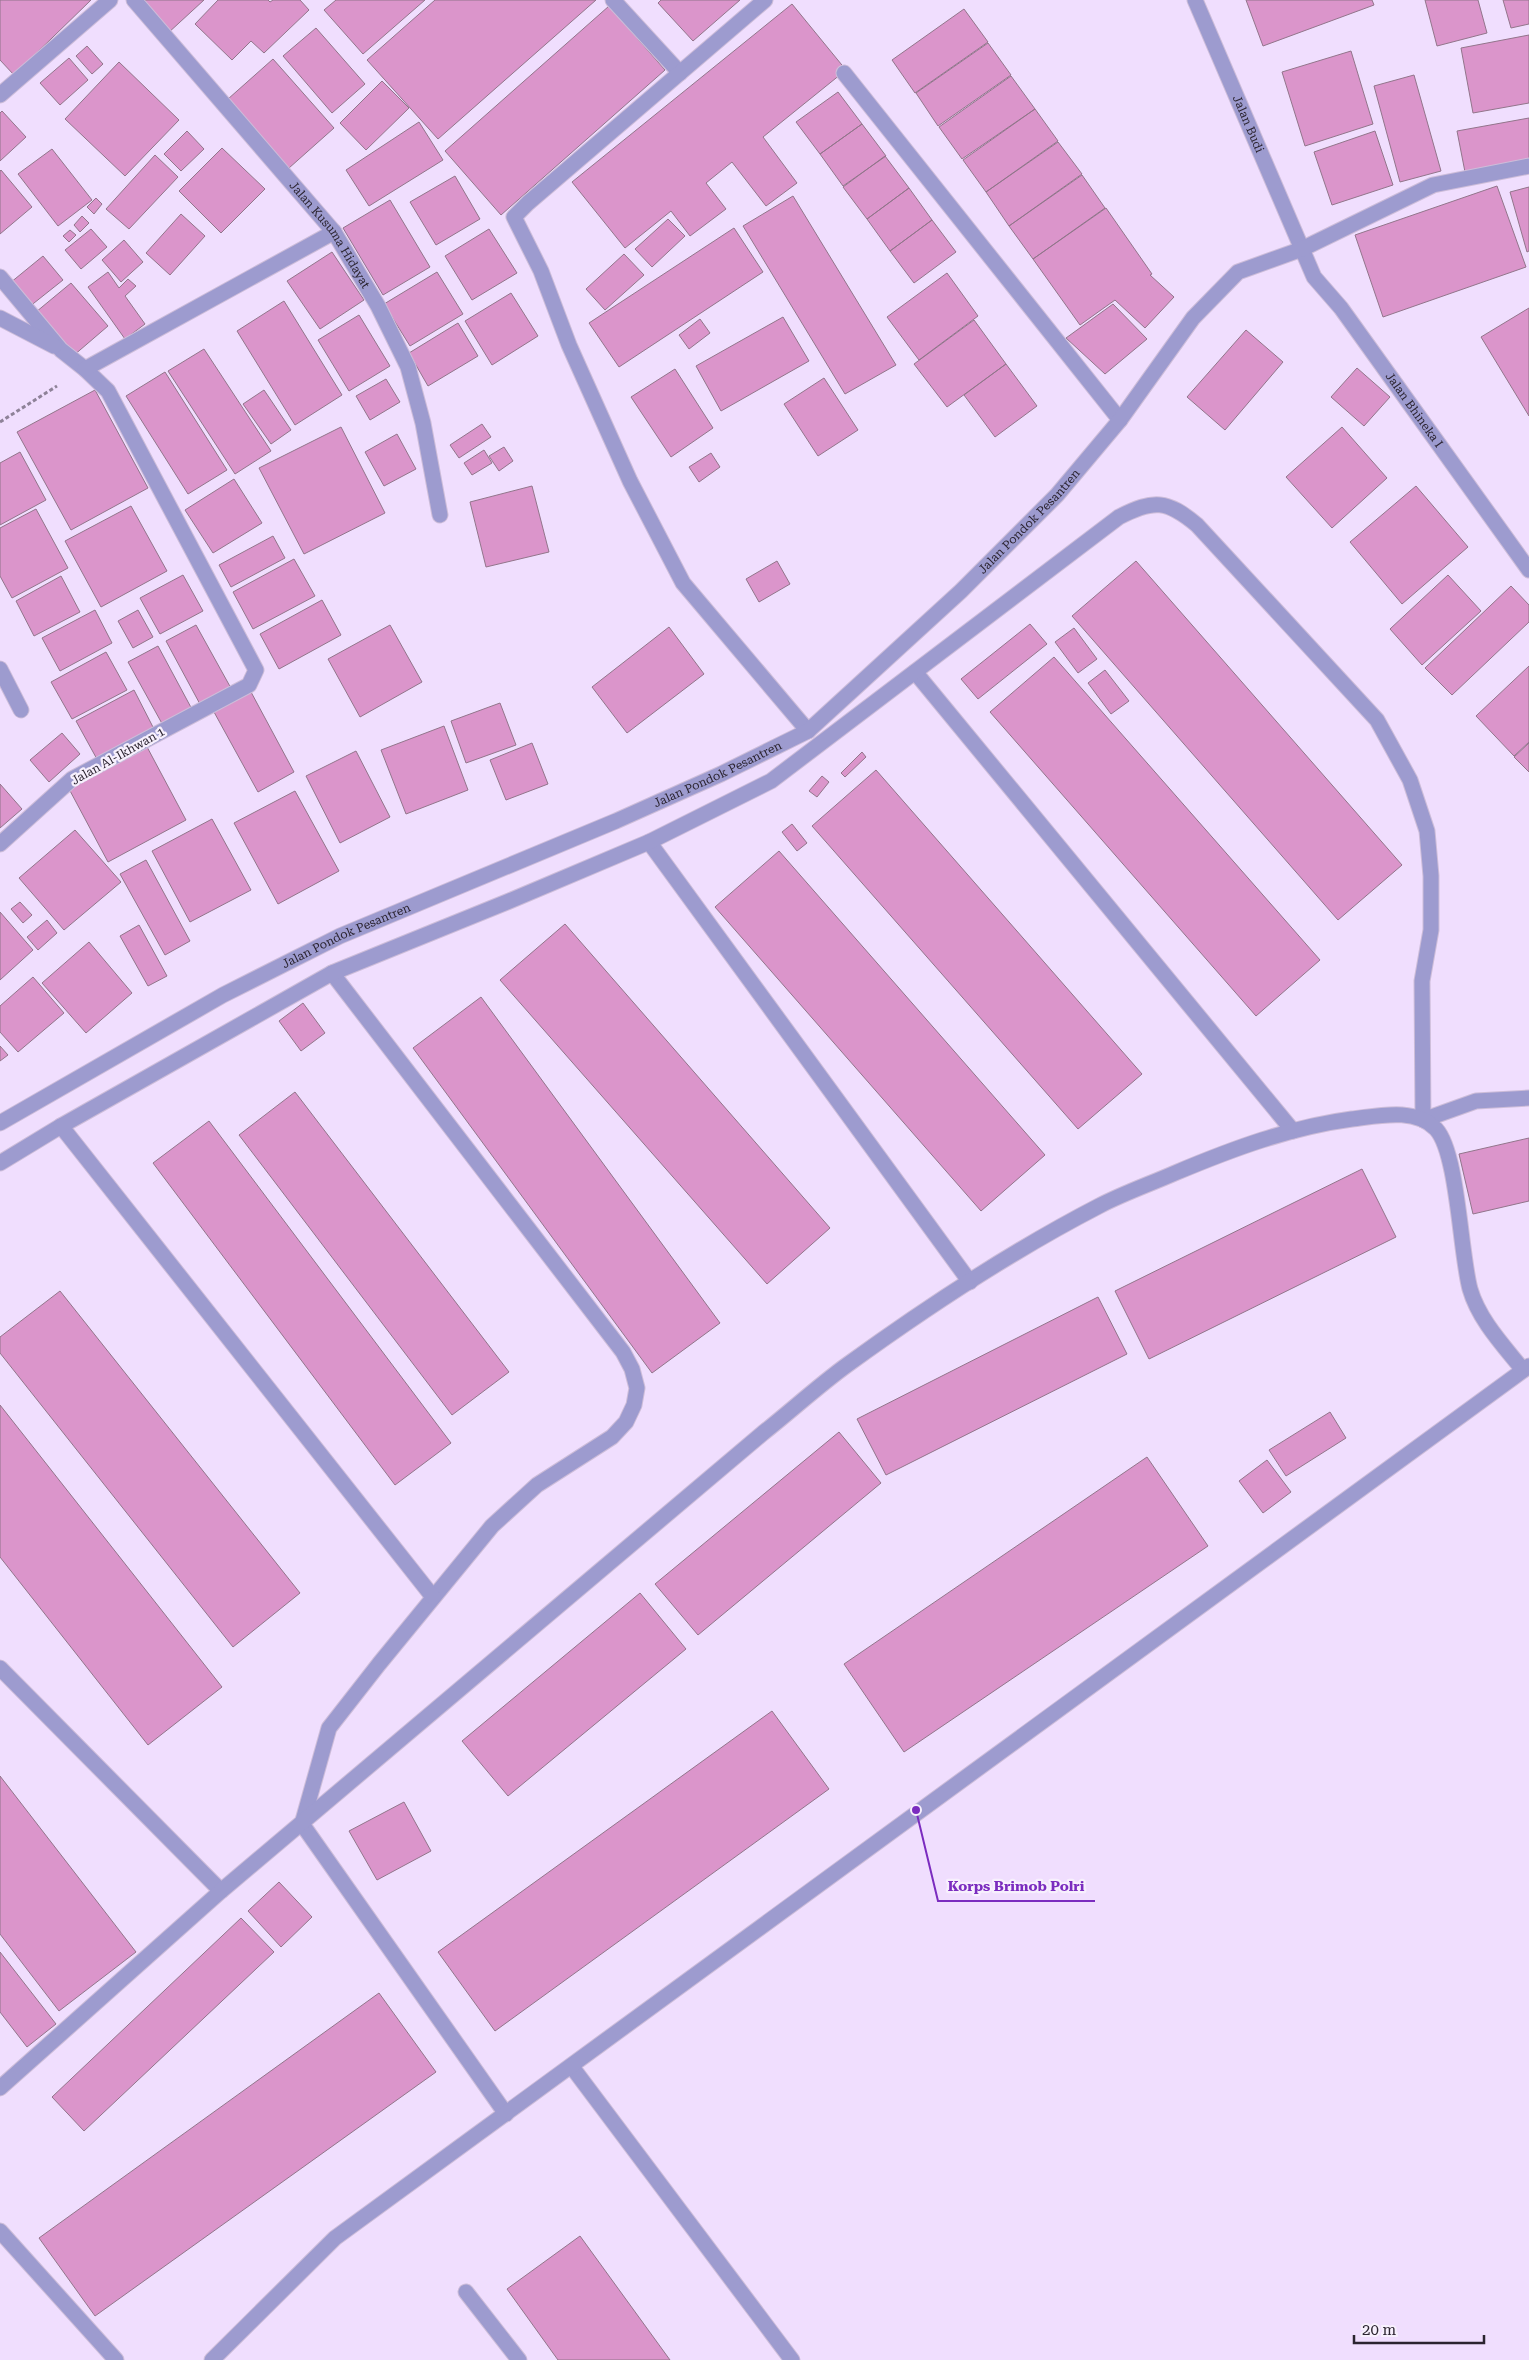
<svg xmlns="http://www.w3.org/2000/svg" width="1529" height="2360" font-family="'Roboto Serif',serif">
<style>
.building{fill:#db95cb;stroke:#92758b}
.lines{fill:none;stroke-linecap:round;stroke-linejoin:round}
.minor-casing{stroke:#cdbdd9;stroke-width:17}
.path{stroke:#8e8298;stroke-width:3;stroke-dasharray:4 2.5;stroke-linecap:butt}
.minor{stroke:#9d9bcf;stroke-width:15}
.labels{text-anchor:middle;stroke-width:4.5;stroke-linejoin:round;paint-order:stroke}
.street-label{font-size:12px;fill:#2b2430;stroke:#f7f0fd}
.leader{fill:none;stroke:#7b2cbf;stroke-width:2}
.callout-dot{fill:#7b2cbf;stroke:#f7f0fd;stroke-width:2}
.callout-label{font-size:14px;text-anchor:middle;font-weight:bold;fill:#7b2cbf;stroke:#f7f0fd;stroke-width:4.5;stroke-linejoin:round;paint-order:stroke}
</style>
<rect width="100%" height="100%" fill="#f0defe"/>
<path class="building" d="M0,0H91L14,75L0,60Z
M146,0H204L167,34L140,6Z
M218,0H268L270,2L273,0H300L309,10L264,53L251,41L232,60L195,24Z
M336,0H425L363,54L324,10Z
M435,0H596L438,139L367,60Z
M661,0H740L693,41L658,3Z
M1246,0H1372L1374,5L1263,46Z
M1425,0H1478L1487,33L1437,46Z
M1503,0H1529V24L1511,28Z
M792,4L846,70L763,137L797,183L766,206L732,162L706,183L726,209L690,236L671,211L625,248L572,182Z
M609,6L665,70L501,215L445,151Z
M964,9L988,42L915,93L892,60Z
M316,28L365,84L332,113L283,56Z
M1529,35V103L1473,113L1461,48Z
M988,43L1011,75L938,126L916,93Z
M87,46L103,64L92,74L76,56Z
M1351,51L1373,124L1305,146L1282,72Z
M69,58L88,80L60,105L40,83Z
M273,59L334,128L289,168L228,99Z
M119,62L179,120L125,176L65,119Z
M1414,75L1441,171L1400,182L1374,86Z
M1011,76L1035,109L962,159L939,127Z
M382,81L409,108L366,150L340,123Z
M838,92L862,124L820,154L796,122Z
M1035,109L1058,141L986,192L963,160Z
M2,111L26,137L0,161V113Z
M1529,118V160L1465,172L1457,131Z
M419,122L443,160L369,206L346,170Z
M862,124L886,156L843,186L820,154Z
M187,131L204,149L181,171L164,154Z
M1375,131L1393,185L1332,205L1314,152Z
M1058,142L1082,174L1009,226L986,192Z
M222,148L265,189L221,233L179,191Z
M52,149L92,200L58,226L18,174Z
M155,155L178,177L129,229L106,209Z
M885,156L909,188L867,219L843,187Z
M1,170L32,207L0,234V171Z
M1082,175L1105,208L1033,259L1009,226Z
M455,176L480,219L436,245L410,202Z
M1497,186L1526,267L1383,317L1355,235Z
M1529,187V251L1527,252L1510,192Z
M909,188L932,220L890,251L867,219Z
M793,196L896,365L845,394L743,226Z
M96,198L102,204L94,214L87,207Z
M390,200L430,267L383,295L343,228Z
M1106,208L1152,274L1150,275L1174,297L1145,328L1115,300L1080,325L1033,259Z
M181,214L205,236L170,275L146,253Z
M82,216L89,223L80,232L74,225Z
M668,219L685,236L652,267L635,249Z
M932,220L956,252L914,283L890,251Z
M734,228L763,272L619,367L589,323Z
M91,229L107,247L81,269L65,250Z
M489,229L517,273L472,300L445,256Z
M70,230L76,235L69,242L63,236Z
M124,240L143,262L121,282L102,260Z
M332,252L364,300L320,329L287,281Z
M624,254L644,275L605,310L586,289Z
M43,256L63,280L29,307L10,283Z
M108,272L119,288L128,279L136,286L125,296L145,324L125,339L88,287Z
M437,272L463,314L410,346L384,304Z
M947,273L978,316L919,360L887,317Z
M71,283L108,326L73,356L36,312Z
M511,293L538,336L492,365L465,321Z
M284,301L342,395L295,425L237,331Z
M1113,304L1147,339L1105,374L1066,338Z
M1529,308V416L1481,337Z
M359,315L390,366L349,391L318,340Z
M783,317L809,361L721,411L696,366Z
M700,319L710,333L689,349L679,335Z
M974,320L1006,364L947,407L914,364Z
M458,323L478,356L428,386L409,353Z
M1246,330L1283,362L1225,430L1187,397Z
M204,349L271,451L235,474L168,371Z
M1006,364L1037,406L995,437L964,395Z
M1357,368L1390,397L1364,426L1331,397Z
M675,369L713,428L671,457L631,397Z
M165,372L227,470L188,494L126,396Z
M824,378L858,430L818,456L784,404Z
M386,379L400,402L370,420L356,396Z
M95,390L148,488L71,530L17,432Z
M264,390L291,430L271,444L243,404Z
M482,424L491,437L459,458L450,445Z
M341,427L385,513L304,554L259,468Z
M1342,427L1387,478L1332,528L1286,477Z
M397,434L416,469L384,486L365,452Z
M504,447L513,461L499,471L489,456Z
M484,450L492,463L472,475L464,463Z
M20,452L46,500L0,525V463Z
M711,453L720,467L699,482L689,467Z
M234,479L262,523L213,553L185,510Z
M532,486L549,552L486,567L470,502Z
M1416,486L1468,547L1402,604L1350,542Z
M131,506L167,571L101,607L65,541Z
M36,509L68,568L12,598L0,576V528Z
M273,536L285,558L231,587L219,565Z
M294,559L315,596L253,629L233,592Z
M777,561L790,584L759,602L746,579Z
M1136,561L1402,865L1338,920L1072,616Z
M183,575L203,611L160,634L140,598Z
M1448,575L1481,611L1422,665L1390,629Z
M61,576L80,612L34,636L16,601Z
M1511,586L1529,605V622L1452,695L1425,668Z
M322,600L341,635L279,669L260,634Z
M95,610L112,643L60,671L42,638Z
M138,610L153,637L133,648L118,621Z
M1030,624L1047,644L978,699L961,679Z
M196,625L232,690L201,706L166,641Z
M390,625L422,682L360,717L328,659Z
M669,627L704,674L627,733L592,687Z
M1074,628L1097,659L1078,673L1055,642Z
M158,646L194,713L165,729L128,662Z
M106,652L127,690L72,719L51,682Z
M1054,657L1320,960L1256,1016L990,712Z
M1529,666V742L1514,756L1476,716Z
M1105,670L1129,701L1111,714L1088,683Z
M134,690L155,731L98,761L76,721Z
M251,692L294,772L258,792L214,712Z
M500,703L516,745L466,763L451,721Z
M444,726L468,790L406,814L381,750Z
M62,733L80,754L49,782L30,760Z
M532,743L548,784L506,800L490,760Z
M1529,743V772L1514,757Z
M146,745L186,820L108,862L68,787Z
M356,751L390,817L340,843L306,776Z
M862,752L866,757L845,777L841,773Z
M876,770L1142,1074L1078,1129L812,826Z
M822,776L829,782L817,797L809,791Z
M0,784L22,809L0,828Z
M295,791L339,871L278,904L234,823Z
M212,819L251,890L190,922L152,851Z
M792,824L807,843L797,851L782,832Z
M75,830L121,882L64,930L19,878Z
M779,851L1045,1155L981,1211L715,907Z
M146,860L190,941L165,955L120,874Z
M20,902L32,915L23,923L11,909Z
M0,912L33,950L0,980Z
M47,920L57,933L38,950L27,937Z
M565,924L830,1228L767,1284L500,980Z
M139,925L167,976L148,986L120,936Z
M89,942L132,993L86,1033L42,983Z
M33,977L64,1013L18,1052L0,1032V1006Z
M481,997L720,1323L652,1373L413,1048Z
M303,1003L325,1033L301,1051L279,1021Z
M0,1046L8,1055L0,1061Z
M295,1092L509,1372L452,1415L239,1135Z
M209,1121L451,1443L395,1485L153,1163Z
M1529,1138V1201L1473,1214L1459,1154Z
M1362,1169L1396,1237L1149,1359L1115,1291Z
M60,1291L300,1593L233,1647L0,1353V1337Z
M1098,1297L1127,1354L886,1475L857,1419Z
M0,1405L222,1687L148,1745L0,1557Z
M1330,1412L1346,1438L1286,1476L1269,1450Z
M839,1432L881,1483L698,1635L655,1584Z
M1147,1457L1208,1546L904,1752L844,1664Z
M1267,1460L1291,1492L1263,1513L1239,1481Z
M640,1593L686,1649L508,1796L462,1741Z
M772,1711L829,1789L495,2031L438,1952Z
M0,1776L136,1952L59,2011L0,1934Z
M404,1802L431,1851L377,1880L349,1831Z
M279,1882L312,1917L281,1947L248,1911Z
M241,1918L274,1952L84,2131L52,2097Z
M0,1952L56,2024L27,2047L0,2012Z
M379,1993L436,2072L95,2316L39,2238Z
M580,2236L670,2360H558L507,2289Z"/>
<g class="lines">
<g class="minor-casing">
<g id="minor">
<path id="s1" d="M134,0L334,232L378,306L408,367L423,423L440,515"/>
<path d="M613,0L680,73"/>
<path d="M765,0L528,203L514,217L541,271L569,345L630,481L683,583L808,731"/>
<path id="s2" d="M1195,0L1314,277L1341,308L1529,570"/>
<path d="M844,73L1120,420"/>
<path d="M0,95L110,0"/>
<path d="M0,277L61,350L85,369L108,391L256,670L249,685L72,779L0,844"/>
<path d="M0,318L54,346"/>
<path d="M85,369L334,232"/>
<path d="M0,669L21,710"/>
<path d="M915,672L1293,1131"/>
<path d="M649,842L970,1282"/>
<path d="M332,973L623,1352L632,1369L637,1388L634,1405L626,1422L612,1437L537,1485L492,1526L379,1664L329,1728L302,1824L506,2114"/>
<path id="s3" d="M0,1123L223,995L340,936L616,821L721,774L808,731L961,591L1057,495L1120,420L1193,318L1238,272L1302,249L1433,185L1529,166"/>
<path d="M0,1163L61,1126"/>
<path d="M433,1597L61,1126L332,973L507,902L649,842L771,781L1119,517C1154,499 1167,500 1197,525L1377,720L1410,780L1427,831L1431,876V930L1422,981L1423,1120L1476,1101L1529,1098"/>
<path d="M0,1668L221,1891"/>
<path d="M572,2067L792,2360"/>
<path d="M0,2088L221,1891L763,1433C791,1411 818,1386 847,1365C927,1307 1012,1251 1099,1206C1124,1193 1150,1184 1175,1173C1232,1149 1291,1127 1352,1119C1378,1116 1415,1107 1436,1129C1458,1153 1460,1252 1470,1289C1479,1320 1503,1345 1523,1370"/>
<path d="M0,2231L116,2360"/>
<path d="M466,2292L519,2360"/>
<path d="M212,2360L335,2238L1529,1366"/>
</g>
</g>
<path class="path" d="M0,422L57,386"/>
<use href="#minor" class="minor"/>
</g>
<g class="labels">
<g class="street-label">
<text dy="4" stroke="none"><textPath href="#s2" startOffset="135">Jalan Budi</textPath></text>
<text dy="4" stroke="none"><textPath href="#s1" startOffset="306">Jalan Kusuma Hidayat</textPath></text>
<text dy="4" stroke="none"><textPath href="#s2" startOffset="468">Jalan Bhineka I</textPath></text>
<text dy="4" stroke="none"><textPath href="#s3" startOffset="1204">Jalan Pondok Pesantren</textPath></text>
<text transform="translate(118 756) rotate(-29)" y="4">Jalan Al-Ikhwan 1</text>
<text dy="4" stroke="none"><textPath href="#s3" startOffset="799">Jalan Pondok Pesantren</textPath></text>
<text dy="4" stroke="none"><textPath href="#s3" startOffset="394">Jalan Pondok Pesantren</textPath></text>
</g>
</g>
<path class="leader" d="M916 1810L938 1901H1095"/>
<circle class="callout-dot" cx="916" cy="1810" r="5"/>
<g class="callout-label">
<text x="1016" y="1891">Korps Brimob Polri</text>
</g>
<path d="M1354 2335v8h130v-8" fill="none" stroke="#2b2430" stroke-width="2.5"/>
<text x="1362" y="2335" font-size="15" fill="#2b2430" stroke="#f7f0fd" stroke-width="4" paint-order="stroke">20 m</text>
</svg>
